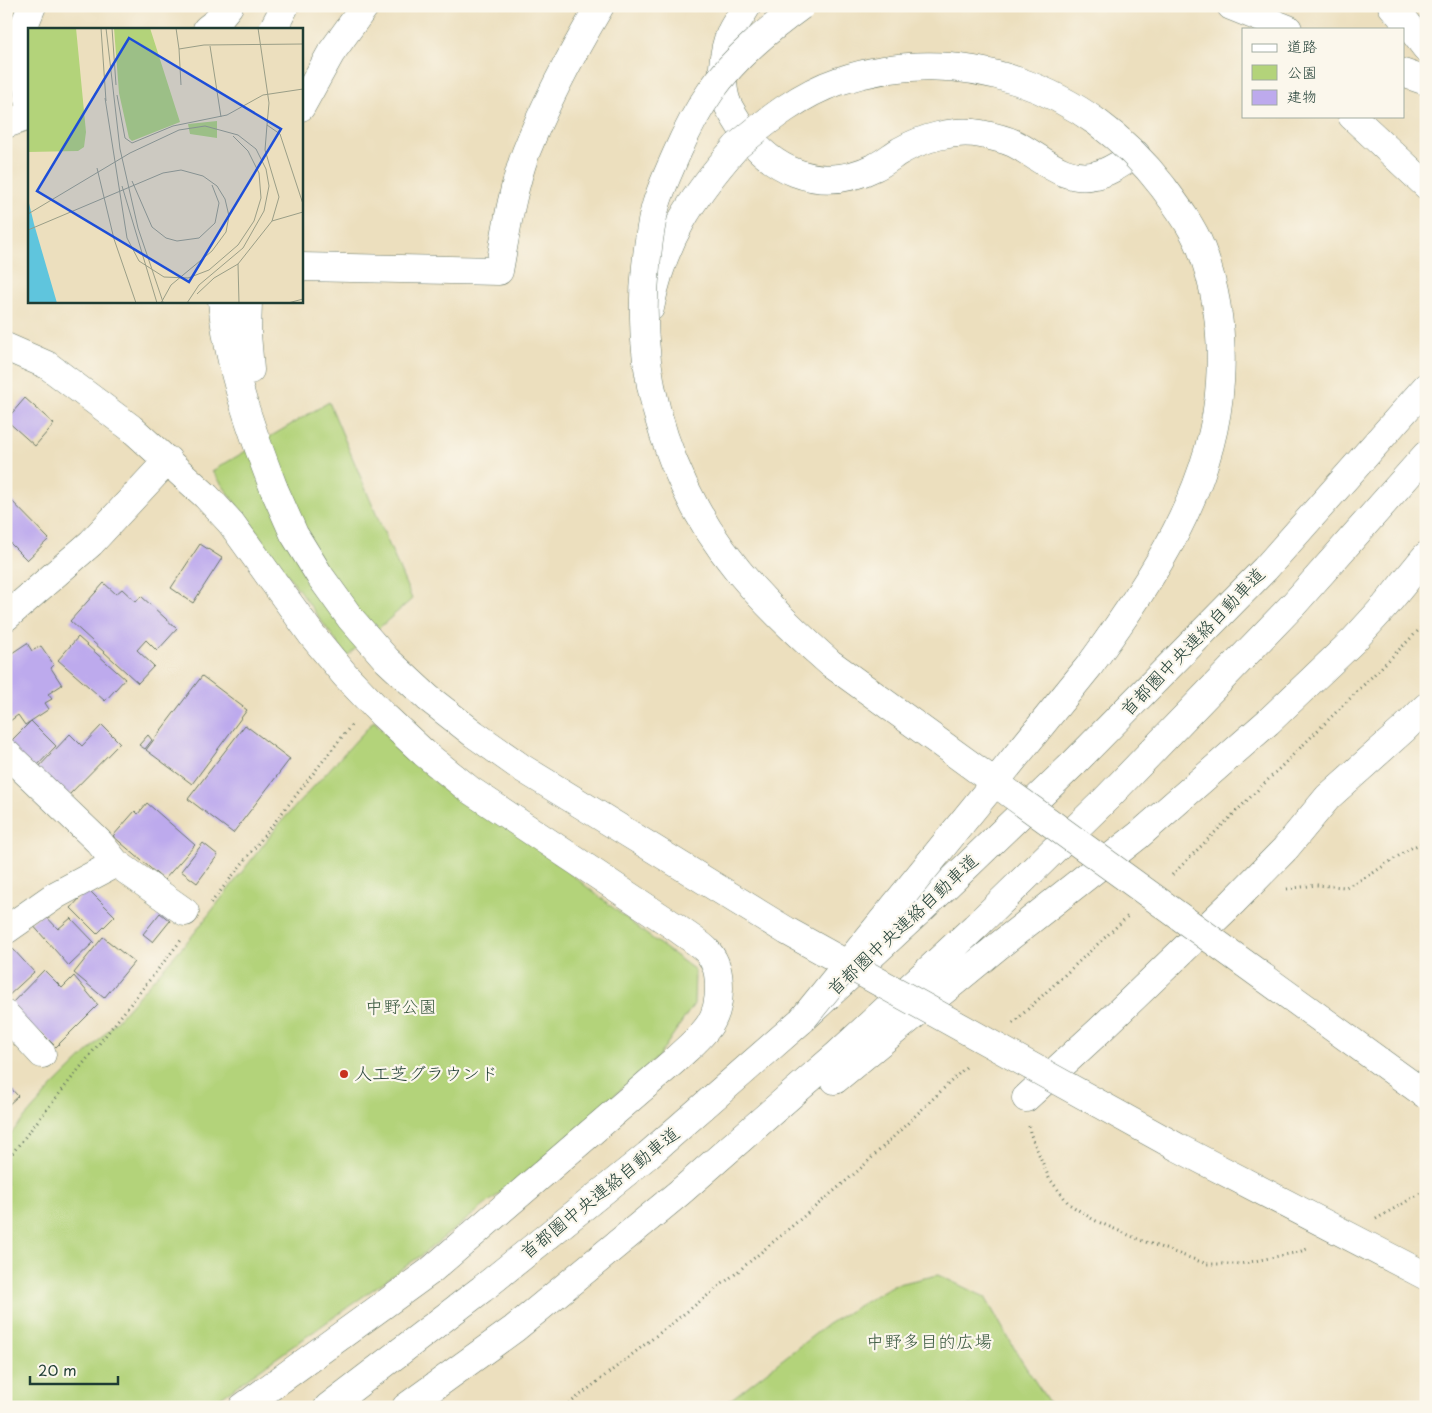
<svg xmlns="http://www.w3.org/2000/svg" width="1432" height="1413" font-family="'Playpen Sans','Klee One',sans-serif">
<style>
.green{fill:#b3d37a;stroke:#698857}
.building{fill:#bdaaed}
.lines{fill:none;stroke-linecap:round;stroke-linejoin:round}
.minor-casing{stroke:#677664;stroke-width:29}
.highway-casing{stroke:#677664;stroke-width:29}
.path{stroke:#677664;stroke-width:3;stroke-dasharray:1 4;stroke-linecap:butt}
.minor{stroke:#fff;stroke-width:28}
.highway{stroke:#fff;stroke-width:28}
.highway-bridge-casing{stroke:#677664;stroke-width:29;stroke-linecap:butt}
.highway-bridge{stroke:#fff;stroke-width:28}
.poi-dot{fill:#c8321e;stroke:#fbf7ec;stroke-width:2}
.labels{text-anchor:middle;stroke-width:4.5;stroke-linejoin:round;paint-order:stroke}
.street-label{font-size:18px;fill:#1f3d34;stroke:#fbf7ec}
.park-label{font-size:18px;fill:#3d5b42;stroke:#fbf7ec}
.poi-label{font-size:18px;fill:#1f3d34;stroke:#fbf7ec;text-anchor:start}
.inset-road{fill:none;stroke:#9a9e87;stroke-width:1}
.view{fill:#1d4ed8;fill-opacity:0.15;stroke:#1d4ed8;stroke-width:2.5}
.inset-edge{fill:none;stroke:#1f3d34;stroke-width:2.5}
</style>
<rect width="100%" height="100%" fill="#fbf7ec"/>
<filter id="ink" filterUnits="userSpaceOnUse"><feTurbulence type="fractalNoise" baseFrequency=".02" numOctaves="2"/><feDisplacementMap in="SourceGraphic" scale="10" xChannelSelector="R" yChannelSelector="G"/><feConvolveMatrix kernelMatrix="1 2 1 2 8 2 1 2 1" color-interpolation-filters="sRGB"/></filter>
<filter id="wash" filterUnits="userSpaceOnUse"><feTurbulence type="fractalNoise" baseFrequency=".0096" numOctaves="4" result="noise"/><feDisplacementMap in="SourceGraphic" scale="20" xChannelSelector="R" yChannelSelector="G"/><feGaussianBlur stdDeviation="1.12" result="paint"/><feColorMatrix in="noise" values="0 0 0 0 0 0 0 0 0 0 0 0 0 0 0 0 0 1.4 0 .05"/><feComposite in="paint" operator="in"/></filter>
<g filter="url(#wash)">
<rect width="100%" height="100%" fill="#ecdfbe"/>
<path class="green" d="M329,402L412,599L347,656L212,471Z
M374,721L396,745L448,794L522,835L646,934L695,970L694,1004L658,1057L537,1164L423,1254L207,1407H6V1139L53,1086L92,1048L192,936L281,822Z
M938,1275L985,1297L1021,1360L1052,1407H721L828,1324L893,1285Z"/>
<g id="blocks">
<path class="building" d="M25,398L54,424L35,446L6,420Z
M6,495L49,539L27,560L6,539Z
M200,544L222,558L193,603L171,588Z
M104,583L116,594L122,589L136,602L141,596L177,629L157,651L146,640L137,650L154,666L138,683L70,621Z
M78,637L125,679L105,701L58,660Z
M27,643L32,651L41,646L54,665L51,668L62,685L48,694L52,699L45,703L49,709L25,725L18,715L6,724V660L10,658L9,655Z
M202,676L247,710L192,784L146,750Z
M31,721L56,746L34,769L8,744Z
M102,725L120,743L64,800L35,771L70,734L82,746Z
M245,725L290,759L233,833L188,799Z
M148,735L152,740L145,749L139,745Z
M147,803L195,845L164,880L113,836L135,811L138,814Z
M203,843L218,855L197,883L181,871Z
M88,889L115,916L97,934L71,908Z
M43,913L58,929L71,918L94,942L69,966L31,923Z
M160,913L170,921L153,942L143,934Z
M103,937L134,962L104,998L74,973Z
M6,945L11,951L13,949L34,972L6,998Z
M44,970L62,988L74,976L98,1005L56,1047L40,1031L37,1035L9,1006Z
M6,1083L18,1096L6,1107Z"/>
</g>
</g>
<g filter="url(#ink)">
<use href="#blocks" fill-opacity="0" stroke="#677664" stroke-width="1"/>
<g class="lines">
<g class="minor-casing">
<path id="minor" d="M747,6C742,15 735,23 731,32C722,51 720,83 727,103C729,108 733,114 736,119C766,170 819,195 875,167C884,163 892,156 900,151C923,138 954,129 981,134C991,136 1004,139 1013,143C1040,156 1063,183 1096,175C1110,172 1123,162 1136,154
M207,29L216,22L229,6
M29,100L19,38L32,6
M1352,116L1426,185
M6,124L29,116
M301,267L499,271C506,232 512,190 526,152C546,101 572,53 600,6
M6,347L47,365L131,428L206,496L231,523L312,635L345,675L382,714L424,753L470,790L677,928C687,936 700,943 708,952C717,963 719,974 719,988C719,1026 700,1036 674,1061L429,1272L243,1407
M6,617L91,543L168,460
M6,753L99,842L116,863L185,912
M6,930L56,895L116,863
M6,1015L42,1054
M1026,1098L1099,1031L1233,902L1285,849L1328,797L1403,730L1426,707"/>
</g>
<g class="highway-casing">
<path id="highway" d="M1231,6L1288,29
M1392,6L1406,22L1426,48
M273,29L285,6
M1403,73L1426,81
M301,107L331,53L365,6
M222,301C228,366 251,429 274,489
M248,301L247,334L250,370
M650,308C663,240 692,197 737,146
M835,1080L997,947L1139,835L1268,722L1353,641L1385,606L1426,556
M328,1407L482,1289L648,1155L802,1020L941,891L1074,763L1265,569L1426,387
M406,1407L514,1329L679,1193L838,1054L975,927L1107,798L1294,604L1426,455"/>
</g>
<path class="path" d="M1172,875L1426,623
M1287,889L1316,885L1346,887L1370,875L1409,849L1426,841
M211,903L353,723
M1013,1023L1129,915
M1029,1126L1030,1133L1049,1178L1069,1204L1094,1220L1140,1240L1207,1264H1240L1299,1252L1309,1248
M6,1161L182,939
M1376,1219L1426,1190
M565,1407L735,1274L859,1170L968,1065"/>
<use href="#minor" class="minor"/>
<use href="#highway" class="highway"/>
<g class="highway-bridge-casing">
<path id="highway-bridge" d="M801,6C768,30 735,57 711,91C697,111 686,132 676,155C669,171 661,188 656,205C650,225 648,246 646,266C637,353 654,432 696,509C729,569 778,617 830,663L1426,1095
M737,146C768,120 800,94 839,81C960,40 1087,87 1163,187C1177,206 1192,226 1201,248C1217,290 1223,337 1220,382C1214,488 1151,582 1090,665L802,1020
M274,489L294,534L320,576L351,619L387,660L428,698L474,734L522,768L787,931L1177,1147L1426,1276"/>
</g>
<use href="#highway-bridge" class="highway-bridge"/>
</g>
</g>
<circle class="poi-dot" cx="344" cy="1074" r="5"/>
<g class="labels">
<g class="street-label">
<text transform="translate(1193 642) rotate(-46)" y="6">首都圏中央連絡自動車道</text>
<text transform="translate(903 925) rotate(-43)" y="6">首都圏中央連絡自動車道</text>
<text transform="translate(600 1193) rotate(-39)" y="6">首都圏中央連絡自動車道</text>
</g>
<g class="park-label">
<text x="401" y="1013">中野公園</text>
<text x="929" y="1348">中野多目的広場</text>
</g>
<g class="poi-label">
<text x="354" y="1080">人工芝グラウンド</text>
</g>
</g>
<g transform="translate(28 28)">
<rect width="275" height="275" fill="#ecdfbe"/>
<path d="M0,0H48L58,104L56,119L50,123L0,124ZM86,0H122L152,94L104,113L101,110L91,65ZM189,93V110L162,106L160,96Z" fill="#b3d37a"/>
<path d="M0,171L6,196L29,275H0Z" fill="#5fc5dd"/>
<path class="inset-road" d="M73,0L78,73M78,0L92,121L110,200L135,274M84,0L88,57M148,0L151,21L176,17L275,16M230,0L241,75L239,97L252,106L275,176M182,18L193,89M151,21L153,57M89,67L97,110L104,115L145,98L199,87L235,67L275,61M77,70L99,210L111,233L136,249L160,250L181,242L210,217L226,193L233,170L231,145L220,123L205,108M69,140L86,211L108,275M104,153L124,199L138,210L149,213L171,210L187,195L191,175L184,157M94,158L129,275M0,186L102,125L151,102L177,98L210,107L228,121L238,141L241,158L236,183L215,220L171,257L159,275M244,193L275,184M0,202L135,145L153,142L175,148L189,158L197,171L201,188L198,204L184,223L143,257L133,275M210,236L211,275M169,266L186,250L210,236L244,193L251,169L237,122L239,97M260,275L275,271"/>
<path class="view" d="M101,10L253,101L161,254L9,163Z"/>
<rect width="275" height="275" class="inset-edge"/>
</g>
<rect width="1432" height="1413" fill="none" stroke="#fbf7ec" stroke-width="25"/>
<rect x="1242" y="28" width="162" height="90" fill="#fbf7ec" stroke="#a3ada2"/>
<rect x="1252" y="44" width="25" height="8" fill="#ffffff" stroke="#a3ada2"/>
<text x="1287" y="52" font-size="15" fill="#1f3d34">道路</text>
<rect x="1252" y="65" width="25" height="15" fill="#b3d37a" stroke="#a3ada2"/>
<text x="1287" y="78" font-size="15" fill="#1f3d34">公園</text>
<rect x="1252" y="90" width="25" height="15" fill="#bdaaed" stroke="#a3ada2"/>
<text x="1287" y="102" font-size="15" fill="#1f3d34">建物</text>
<path d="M30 1376v8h88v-8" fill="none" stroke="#1f3d34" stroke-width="2.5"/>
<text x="38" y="1376" font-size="15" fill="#1f3d34" stroke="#fbf7ec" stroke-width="4" paint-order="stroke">20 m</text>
</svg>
